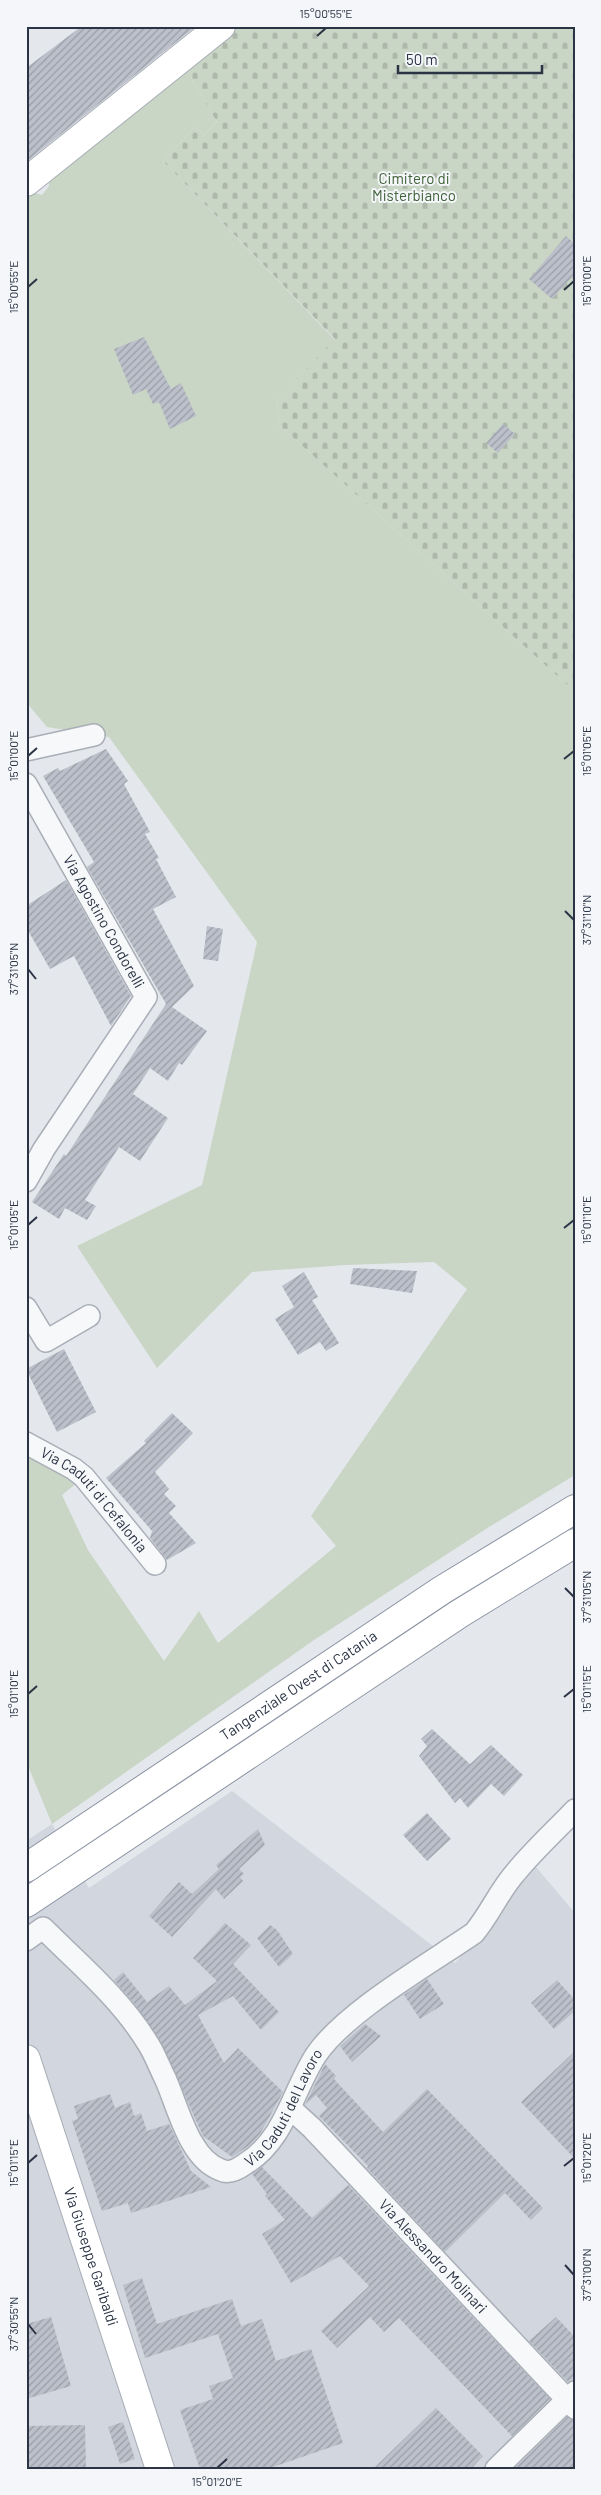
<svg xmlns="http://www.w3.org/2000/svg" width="601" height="2495" font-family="Barlow,sans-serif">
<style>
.built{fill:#d2d6de}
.green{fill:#c9d6c5}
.cemetery{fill:url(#cemetery-stones)}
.building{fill:url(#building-hatch)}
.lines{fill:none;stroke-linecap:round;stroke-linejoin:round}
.street-casing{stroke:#a9aeb7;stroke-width:24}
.secondary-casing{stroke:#a9aeb7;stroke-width:30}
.highway-casing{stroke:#8b94a3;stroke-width:30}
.street{stroke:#f7f8fa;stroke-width:21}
.secondary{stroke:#fff;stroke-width:28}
.highway{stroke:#fff;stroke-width:28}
.ticks{fill:none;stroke:#2b3445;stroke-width:2}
.labels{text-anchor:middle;stroke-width:4;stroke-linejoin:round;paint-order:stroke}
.park-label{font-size:15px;fill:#3f6138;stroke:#f4f6f9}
.street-label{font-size:15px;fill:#2b3445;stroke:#f4f6f9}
.neatline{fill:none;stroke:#2b3445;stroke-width:2}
.ticks-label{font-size:12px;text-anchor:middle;fill:#2b3445}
</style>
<defs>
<pattern id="cemetery-stones" width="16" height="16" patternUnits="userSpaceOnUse" patternTransform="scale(1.25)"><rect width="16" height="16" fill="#c9d6c5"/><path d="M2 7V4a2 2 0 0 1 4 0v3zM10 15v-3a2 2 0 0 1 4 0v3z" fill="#adb8ab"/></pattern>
<pattern id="building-hatch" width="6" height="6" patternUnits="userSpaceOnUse" patternTransform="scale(1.25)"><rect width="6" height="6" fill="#bbc0ca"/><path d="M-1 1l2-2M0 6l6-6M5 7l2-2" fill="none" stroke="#989da6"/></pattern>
</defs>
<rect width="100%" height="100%" fill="#e4e7ec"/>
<path class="built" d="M232,1791L455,1963L536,1867L575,1913V2469H26V1841L52,1824L89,1888Z"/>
<path class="green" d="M186,69L217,122L204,135L195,127L163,161L335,340L277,399L279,425L575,692V1475L489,1527L314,1640L52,1824L26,1761V1451L78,1482L62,1495L88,1550L164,1661L199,1611L218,1643L336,1546L311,1516L467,1289L434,1262L345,1265L252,1272L157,1368L77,1246L202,1185L257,942L109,737L47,727L26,702V197L32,192L42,195L49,186V177Z"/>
<path class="cemetery" d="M239,26H575V692L279,425L277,399L335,339L163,161L195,127L204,135L217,122L186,69Z"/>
<path class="building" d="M82,26H196L26,162V68Z
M566,236L575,244V274L552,299L529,279Z
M144,337L171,389L181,383L196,416L170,429L159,402L153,404L146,389L133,395L114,349Z
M503,424L515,434L498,453L486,443Z
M106,749L128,781L124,784L150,832L145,834L159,858L156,859L176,897L153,909L194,986L172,1007L207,1031L182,1065L179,1063L168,1081L150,1068L133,1094L168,1118L140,1161L119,1147L85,1200L96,1206L87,1220L65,1208L59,1219L32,1202L64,1154L66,1156L166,1004L87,867L94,862L43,776L58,768L60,771Z
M66,880L131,996L111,1026L74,956L50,969L26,927V906Z
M207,926L223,929L218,961L203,959Z
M353,1268L417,1271L412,1293L350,1284Z
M304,1272L318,1297L312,1300L339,1343L326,1351L320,1342L298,1355L275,1319L294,1307L282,1286Z
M64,1349L96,1412L57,1432L26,1369Z
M172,1413L193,1433L155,1472L169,1489L164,1494L176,1506L169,1513L196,1543L167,1560L150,1538L152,1531L106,1478L146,1443L144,1441Z
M432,1729L470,1764L491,1745L523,1775L504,1796L491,1784L468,1808L460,1798L455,1803L419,1756L427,1746L421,1739Z
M427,1813L451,1839L427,1861L403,1835Z
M258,1829L265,1845L239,1869L244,1874L240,1877L243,1881L224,1899L216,1889L172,1937L149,1916L179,1882L192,1894L219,1869L216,1865Z
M225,1923L251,1945L233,1964L279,2012L261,2030L233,1996L198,2015L224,2063L238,2048L283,2092L260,2134L250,2145L232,2157L203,2136L160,2040L134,2003L114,1980L123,1972L147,2002L169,1986L185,2005L217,1981L193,1958Z
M270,1925L277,1930L293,1954L279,1967L257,1938Z
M427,1979L444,2004L420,2019L404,1995Z
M557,1980L575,2000V2011L554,2029L531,2003Z
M365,2024L381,2036L352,2062L340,2046Z
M575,2051V2159L521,2102Z
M325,2064L336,2076L334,2079L383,2132L427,2089L543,2208L531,2220L505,2193L445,2252L367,2168L368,2166L319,2116L327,2108L316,2095L305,2105Z
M110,2094L115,2108L130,2102L134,2116L141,2113L147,2131L169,2124L191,2171L211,2187L131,2213L128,2203L102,2211L72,2121L78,2119L74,2106Z
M262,2167L312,2218L348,2185L550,2399L512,2436L399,2318L384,2332L370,2317L337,2348L321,2331L369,2286L340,2256L291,2283L262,2234L285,2220L265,2196L267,2194L252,2174Z
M142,2278L157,2324L232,2299L241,2326L262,2319L276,2361L311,2349L343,2443L267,2469H200L180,2410L213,2399L209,2386L233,2378L218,2334L145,2358L123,2285Z
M51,2317L71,2386L26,2399V2324Z
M556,2317L575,2337V2377L568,2382L529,2341Z
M436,2408L483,2456L471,2469H373Z
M567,2417L575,2420V2469H514Z
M123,2422L135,2459L120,2464L108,2427Z
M85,2425L86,2469H26V2426Z"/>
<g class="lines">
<g class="street-casing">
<g id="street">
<path d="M26,750L94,735"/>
<path id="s1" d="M26,784L146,997L44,1149L26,1181"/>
<path d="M26,1308L46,1341L89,1316"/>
<path id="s2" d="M26,1443L74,1469L84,1477L155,1564"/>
<path id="s3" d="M26,1940L43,1928C79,1964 120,1998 147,2042C154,2052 158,2064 164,2076C177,2102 188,2159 221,2170C229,2174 238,2169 245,2164C285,2140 292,2092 316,2055C345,2012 429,1964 474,1933C490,1914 499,1891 516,1872C534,1850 555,1831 575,1810"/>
<path id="s4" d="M290,2108L312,2128L575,2408"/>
<path d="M496,2469L575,2392"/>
</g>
</g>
<g class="secondary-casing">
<g id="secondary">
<path d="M26,182L221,26"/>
<path id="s5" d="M26,2059L160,2469"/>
</g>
</g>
<g class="highway-casing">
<g id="highway">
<path id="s6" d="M26,1868L442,1590L575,1509"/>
<path d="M26,1903L459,1614L575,1543"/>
</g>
</g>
<use href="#street" class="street"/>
<use href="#secondary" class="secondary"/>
<use href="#highway" class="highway"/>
</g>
<path class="ticks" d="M317,36L326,28M28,287L37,279M564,290L574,281M28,756L37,748M564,759L574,751M565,911L574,920M28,969L36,979M28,1225L37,1217M564,1228L574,1220M565,1588L574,1597M28,1694L37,1686M564,1697L574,1689M28,2163L37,2155M564,2166L574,2158M565,2265L574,2275M28,2324L36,2334M217,2468L227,2459"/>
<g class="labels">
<g class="park-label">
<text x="414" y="184">Cimitero di<tspan x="414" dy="17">Misterbianco</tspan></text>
</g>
<g class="street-label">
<text dy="5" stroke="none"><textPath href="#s1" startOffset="158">Via Agostino Condorelli</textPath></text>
<text dy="5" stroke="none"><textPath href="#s2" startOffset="90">Via Caduti di Cefalonia</textPath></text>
<text dy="5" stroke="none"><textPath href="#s6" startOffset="328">Tangenziale Ovest di Catania</textPath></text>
<text dy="5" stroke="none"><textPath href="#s3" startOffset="422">Via Caduti del Lavoro</textPath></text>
<text dy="5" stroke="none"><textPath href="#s5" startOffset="208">Via Giuseppe Garibaldi</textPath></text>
<text dy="5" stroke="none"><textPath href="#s4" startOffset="206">Via Alessandro Molinari</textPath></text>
</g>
</g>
<rect width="601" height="2495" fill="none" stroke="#f4f6f9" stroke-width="55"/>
<path d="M398 65v8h144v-8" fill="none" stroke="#2b3445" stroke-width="2.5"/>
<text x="406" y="65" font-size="15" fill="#2b3445" stroke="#f4f6f9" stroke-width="4" paint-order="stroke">50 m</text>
<rect x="28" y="28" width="546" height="2440" class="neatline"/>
<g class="ticks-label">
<text x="326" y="18">15°00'55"E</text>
<text transform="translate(587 281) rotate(-90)" y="4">15°01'00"E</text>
<text transform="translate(14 287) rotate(-90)" y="4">15°00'55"E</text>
<text transform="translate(587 751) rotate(-90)" y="4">15°01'05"E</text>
<text transform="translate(14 756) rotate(-90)" y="4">15°01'00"E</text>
<text transform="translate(587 920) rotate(-90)" y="4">37°31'10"N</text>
<text transform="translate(14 969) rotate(-90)" y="4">37°31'05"N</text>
<text transform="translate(587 1220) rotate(-90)" y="4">15°01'10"E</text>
<text transform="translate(14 1225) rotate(-90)" y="4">15°01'05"E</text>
<text transform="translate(587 1597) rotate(-90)" y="4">37°31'05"N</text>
<text transform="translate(587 1689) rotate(-90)" y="4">15°01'15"E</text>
<text transform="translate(14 1694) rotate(-90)" y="4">15°01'10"E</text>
<text transform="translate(587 2158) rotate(-90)" y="4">15°01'20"E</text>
<text transform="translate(14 2163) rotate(-90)" y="4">15°01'15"E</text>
<text transform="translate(587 2275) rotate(-90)" y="4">37°31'00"N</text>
<text transform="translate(14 2324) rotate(-90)" y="4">37°30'55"N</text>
<text x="217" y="2486">15°01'20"E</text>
</g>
</svg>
